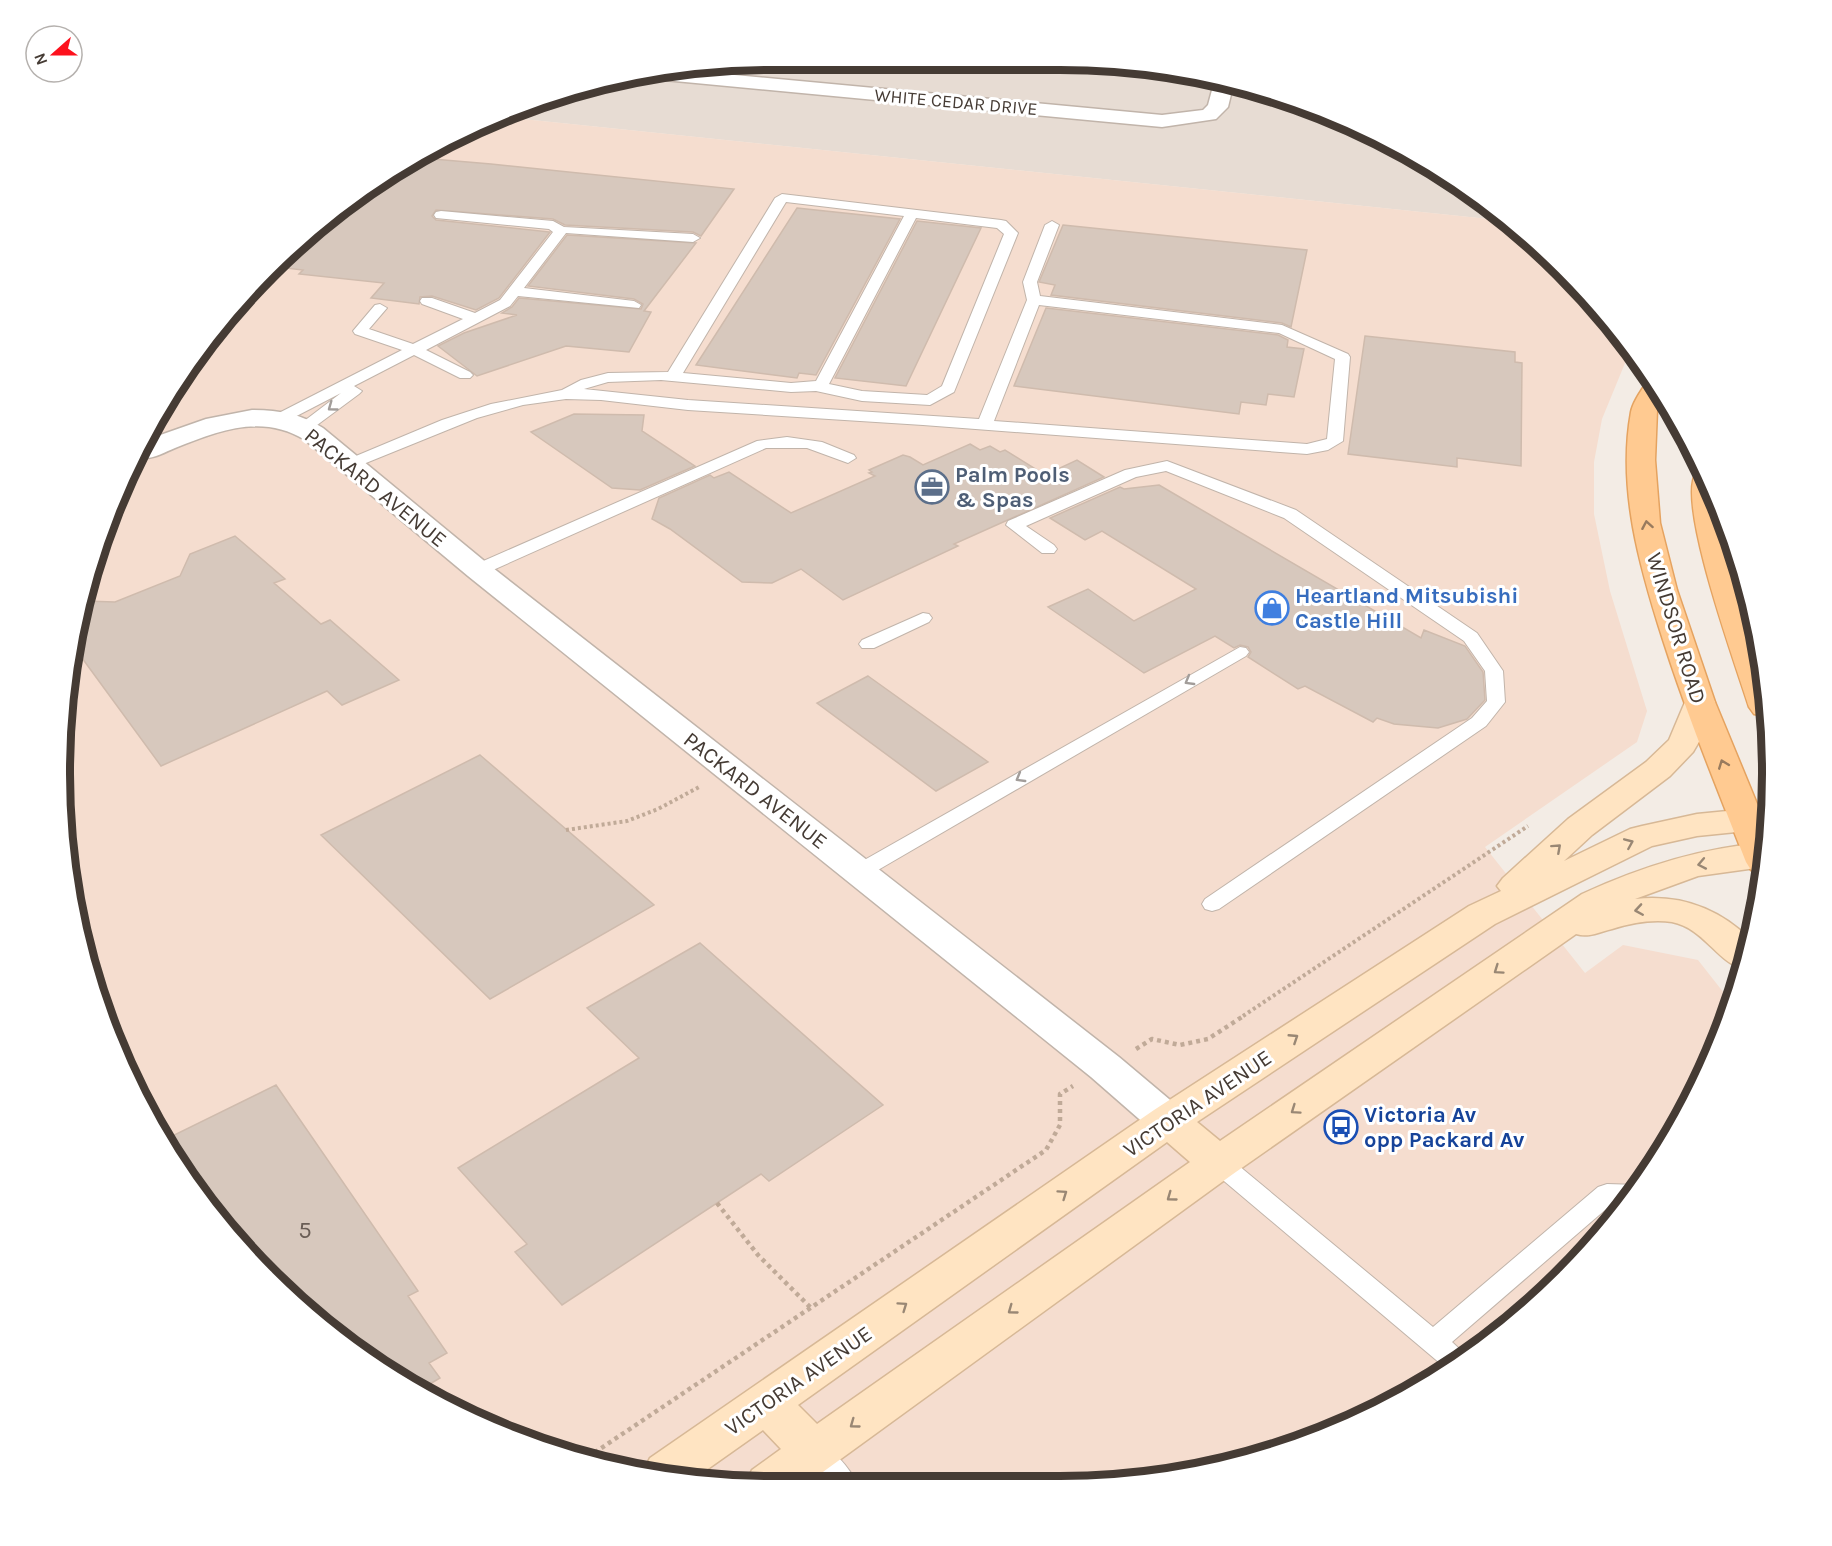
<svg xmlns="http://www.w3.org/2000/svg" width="1832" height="1546" font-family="Karla,sans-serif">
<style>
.residential{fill:#e7dcd3}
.commercial{fill:#f5ddcf}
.building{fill:#d7c8bd;stroke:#cfbbad;stroke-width:1.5}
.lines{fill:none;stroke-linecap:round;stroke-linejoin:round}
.service-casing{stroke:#c1b4aa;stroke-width:2}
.minor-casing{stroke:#c1b4aa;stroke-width:3}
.secondary-casing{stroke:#d7b896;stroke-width:3}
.primary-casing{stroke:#e5a360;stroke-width:3}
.path-far1{stroke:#c0aa98;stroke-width:4;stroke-dasharray:3 3;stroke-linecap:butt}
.path{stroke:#c0aa98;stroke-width:4.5;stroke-dasharray:4 4;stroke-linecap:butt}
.service{fill:#fff;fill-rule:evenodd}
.minor{fill:#fff;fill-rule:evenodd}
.secondary{fill:#ffe4c2;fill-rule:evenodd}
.primary{fill:#ffca91;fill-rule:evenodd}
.oneway{stroke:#a29d9a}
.oneway2{stroke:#997b5e}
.oneway3{stroke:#998774}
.labels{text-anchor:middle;stroke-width:6;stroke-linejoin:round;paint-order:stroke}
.far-street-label{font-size:18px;fill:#453b34;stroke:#fff}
.service-label{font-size:22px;font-weight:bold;fill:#4e5e75;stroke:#fff;text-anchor:start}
.street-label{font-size:22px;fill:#453b34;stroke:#fff}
.shop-label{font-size:22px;font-weight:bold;fill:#366cbe;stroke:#fff;text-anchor:start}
.transit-label{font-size:22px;font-weight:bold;fill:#164399;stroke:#fff;text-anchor:start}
.near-number-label{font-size:24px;fill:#6a5e56}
.rim{fill:none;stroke:#453b34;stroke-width:8}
</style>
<rect width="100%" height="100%" fill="#f3ece5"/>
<path class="residential" d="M773,60L1152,66L1244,84L1374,133L1493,207L1508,221L503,117L589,84Z"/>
<path class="commercial" d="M503,117L1508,221L1563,269L1630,351L1602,419L1594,462V514L1610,591L1647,711L1637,742L1485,847L1585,973L1623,945L1698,960L1731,1002L1718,1046L1652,1169L1563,1277L1455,1366L1332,1432L1198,1472L1059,1486L726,1484L544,1448L417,1391L303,1309L180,1169L114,1046L66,866V680L98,543L180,377L303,237L457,134Z"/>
<path class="building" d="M421,158L491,164L734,189L701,236L693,232L565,225L553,219L436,210L432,216L436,220L550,232L499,298L476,310L432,296L420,297L419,304L371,298L384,283L299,274L303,270L277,267L303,237Z
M797,208L900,219L816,375L799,373L797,378L696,365Z
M917,221L981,228L906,386L835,378Z
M1063,225L1307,250L1291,327L1282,323L1051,295L1055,285L1039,282Z
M567,235L696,243L644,311L651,312L629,352L566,346L477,376L438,346L464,333L517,315L502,313L512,307L519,298L641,309L643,304L634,299L528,286Z
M1046,308L1278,335L1288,340L1287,347L1304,349L1294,397L1268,394L1266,405L1241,402L1239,414L1014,386Z
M1365,336L1515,352V362L1522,363L1521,466L1457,458V467L1348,454Z
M574,414L644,415L642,431L695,466L640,490L612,488L531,432Z
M970,444L980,450L990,446L1000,452L1005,450L1045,475L1077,460L1104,477L954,544L958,546L843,600L801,569L772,583L742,582L670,529L652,519L659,498L710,475L714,478L729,472L791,513L875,476L869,473L872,472L869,470L903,455L910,457L923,465Z
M1159,485L1421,638L1424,630L1465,646L1483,672L1485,700L1467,719L1438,728L1394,724L1377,718L1373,722L1305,686L1298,689L1248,657L1251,652L1248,647L1240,645L1234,648L1215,636L1144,673L1048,607L1088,589L1134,621L1196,589L1102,531L1085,540L1050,518L1120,487L1124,489Z
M235,536L285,579L274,583L321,624L330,620L399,680L342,705L327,691L161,766L74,647L85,601L115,602L180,576L190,554Z
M868,676L988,762L936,791L817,703Z
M480,755L654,905L490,999L321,835Z
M700,943L883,1105L769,1181L761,1174L562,1305L515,1252L527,1244L458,1168L639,1058L587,1008Z
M276,1085L418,1291L408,1296L447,1353L429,1363L440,1378L418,1391L303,1309L180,1169L164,1140Z"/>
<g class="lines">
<g class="service-casing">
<path id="service" d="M782,194L1001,220L1006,221L1018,233L954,392L930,405L862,401L816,391L791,392L661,380L608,382L584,389L688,400L979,419L1027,300L1023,282L1045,225L1052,221L1059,225L1037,282L1040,296L1282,325L1348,354L1350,357L1343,441L1328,450L1307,454L923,425L688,410L601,400L566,399L523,405L477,418L356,467L350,469L342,464L344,461L442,420L491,404L562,390L581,380L608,373L668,372L775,198ZM786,202L904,216L816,381L791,383L683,373ZM916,218L997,228L1004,234L942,386L927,395L862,391L829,384ZM1039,305L1279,333L1335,359L1327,439L1307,444L994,421Z
M441,211L553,221L564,227L693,234L700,238L693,242L566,233L524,288L634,301L641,305L639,308L518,296L510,306L426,350L470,372L473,375L470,378H460L414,355L354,386L362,391L359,394L309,431L303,433L295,428L341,393L285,422H273L271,419L273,416L402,350L355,334L353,331L375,305L380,304L387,308L369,329L413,344L463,319L422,304L420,301L422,298H432L475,313L500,300L553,232L549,229L436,218L434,215L436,212Z
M787,437L822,442L854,455L856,458L848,463L807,448H766L484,574H472L469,570L472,566L757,441Z
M1167,461L1296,510L1477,633L1503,671L1505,702L1486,726L1219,909L1212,911L1205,909L1202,904L1205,899L1472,718L1487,701L1485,671L1464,641L1284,518L1166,471L1136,477L1026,526L1054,545L1057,549L1054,553H1042L1006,525L1008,521L1125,470Z
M923,613L929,614L932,618L929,622L874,648H862L859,644L862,640Z
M1240,647L1246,648L1249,652L1246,656L866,877L859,879L852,877L849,872L852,867Z
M1219,1154L1227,1156L1433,1327L1598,1187L1607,1184L1639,1185L1624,1203H1613L1452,1342L1467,1356L1448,1370L1211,1170L1207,1163L1211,1156Z
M814,1440C831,1446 850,1468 858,1485H826L804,1460L801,1452L804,1444Z"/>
</g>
<g class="minor-casing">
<path id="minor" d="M692,71L1162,115L1203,110L1208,105L1215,79L1234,82L1228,107L1216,119L1162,127L664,80L655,76Z
M252,410C279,410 301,414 323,428L488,564L1119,1057L1182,1110L1188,1121L1182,1132L1168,1136L1154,1132L1091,1077L468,576L305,440C262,413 218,431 175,448C165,452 152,460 140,458L149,439L206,419Z"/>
</g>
<g class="secondary-casing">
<path id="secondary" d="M1699,692L1710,695L1715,702L1707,728L1693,752L1670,776L1592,835L1564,861L1630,829L1642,826L1697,814L1768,807L1766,829L1697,836L1652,846L1495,924L1197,1122L1220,1141L1582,894C1641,867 1700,848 1764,843L1763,867L1698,876L1635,899C1680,894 1718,908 1750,939L1741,968C1717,961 1703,928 1672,922C1652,919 1631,923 1612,929C1599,932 1589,938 1576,934L1233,1174L805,1485H745L752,1470L781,1449L763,1430L695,1478L645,1468L650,1458L1154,1110L1469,906L1501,891L1497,886L1503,878L1568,819L1646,762L1669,740L1688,695ZM1167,1142L1190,1162L817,1424L798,1405Z"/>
</g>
<g class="primary-casing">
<path id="primary" d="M1653,379L1663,398L1657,410L1655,460L1660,523L1677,590L1715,702L1767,828L1762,873L1751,870L1746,862C1717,788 1687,715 1663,640C1640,568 1617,489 1631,412C1633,402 1642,389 1648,381Z
M1702,472L1718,500L1734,565L1759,642L1766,716L1754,714L1749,707C1737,668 1676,502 1696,473Z"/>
</g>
<path class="path-far1" d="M566,830L627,821L658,809L701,786
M1243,1016L1528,826"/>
<path class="path" d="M1136,1049L1152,1039L1180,1045L1208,1039L1245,1015
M717,1203L758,1255L811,1308
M588,1457L1046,1150L1060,1125V1094L1073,1086"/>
<use href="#service" class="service"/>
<use href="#minor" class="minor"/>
<use href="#secondary" class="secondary"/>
<use href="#primary" class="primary"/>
</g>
<defs><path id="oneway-chevron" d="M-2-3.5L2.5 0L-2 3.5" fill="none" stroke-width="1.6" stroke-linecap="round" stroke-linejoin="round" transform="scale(1.5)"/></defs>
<g class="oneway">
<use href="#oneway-chevron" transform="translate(332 407) rotate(144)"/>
<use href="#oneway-chevron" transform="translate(1189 681) rotate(150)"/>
<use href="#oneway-chevron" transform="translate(1020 778) rotate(150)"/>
</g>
<g class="oneway2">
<use href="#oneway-chevron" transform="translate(1647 525) rotate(-100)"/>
<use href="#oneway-chevron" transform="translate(1723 764) rotate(-111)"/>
</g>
<g class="oneway3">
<use href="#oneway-chevron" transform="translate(1629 843) rotate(-23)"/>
<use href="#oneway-chevron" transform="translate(1557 848) rotate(-42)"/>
<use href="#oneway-chevron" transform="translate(1702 864) rotate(169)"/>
<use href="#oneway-chevron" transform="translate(1639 910) rotate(171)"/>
<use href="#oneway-chevron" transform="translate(1498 970) rotate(145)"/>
<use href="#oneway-chevron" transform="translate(1294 1038) rotate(-33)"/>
<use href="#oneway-chevron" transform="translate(1295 1110) rotate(145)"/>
<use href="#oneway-chevron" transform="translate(1063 1194) rotate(-35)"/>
<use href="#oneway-chevron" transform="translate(1171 1197) rotate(144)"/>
<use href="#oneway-chevron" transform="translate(903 1306) rotate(-35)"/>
<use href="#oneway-chevron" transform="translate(1012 1310) rotate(144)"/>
<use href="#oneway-chevron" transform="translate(854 1424) rotate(144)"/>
</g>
<defs>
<g id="office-ring" transform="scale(1.725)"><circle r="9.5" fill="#fff" stroke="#5c6f8a" stroke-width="1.5"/><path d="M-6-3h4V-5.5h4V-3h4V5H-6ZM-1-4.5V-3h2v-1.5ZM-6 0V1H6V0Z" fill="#5c6f8a"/></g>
<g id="shop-ring" transform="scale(1.725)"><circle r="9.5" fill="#fff" stroke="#3f7fe0" stroke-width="1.5"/><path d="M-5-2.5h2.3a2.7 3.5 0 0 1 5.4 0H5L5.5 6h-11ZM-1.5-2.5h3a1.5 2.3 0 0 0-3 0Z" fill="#3f7fe0"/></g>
<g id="bus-ring" transform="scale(1.725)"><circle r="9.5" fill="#fff" stroke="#1a4fb4" stroke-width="1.5"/><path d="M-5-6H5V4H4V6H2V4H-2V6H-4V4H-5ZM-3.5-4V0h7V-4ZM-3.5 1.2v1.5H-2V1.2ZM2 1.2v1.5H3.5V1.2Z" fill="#1a4fb4"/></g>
</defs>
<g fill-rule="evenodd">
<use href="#office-ring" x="932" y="487"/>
<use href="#shop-ring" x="1272" y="608"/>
<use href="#bus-ring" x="1341" y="1127"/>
</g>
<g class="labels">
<g class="far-street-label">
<text transform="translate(956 102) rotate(5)" y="6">WHITE CEDAR DRIVE</text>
</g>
<g class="service-label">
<text x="955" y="482">Palm Pools<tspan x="955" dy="25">&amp; Spas</tspan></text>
</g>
<g class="street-label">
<text transform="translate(376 487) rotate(39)" y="8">PACKARD AVENUE</text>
<text transform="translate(1677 628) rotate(73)" y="8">WINDSOR ROAD</text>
<text transform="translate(756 790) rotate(38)" y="8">PACKARD AVENUE</text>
<text transform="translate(1197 1103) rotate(-34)" y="8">VICTORIA AVENUE</text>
<text transform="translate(798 1380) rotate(-35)" y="8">VICTORIA AVENUE</text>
</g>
<g class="shop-label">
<text x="1295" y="603">Heartland Mitsubishi<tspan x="1295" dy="25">Castle Hill</tspan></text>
</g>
<g class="transit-label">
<text x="1364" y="1122">Victoria Av<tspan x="1364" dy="25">opp Packard Av</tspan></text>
</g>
<g class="near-number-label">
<text x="305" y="1238">5</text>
</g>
</g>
<path d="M0 0H1832V1546H0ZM772 70H1060A702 702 0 0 1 1762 772V774A702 702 0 0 1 1060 1476H772A702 702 0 0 1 70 774V772A702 702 0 0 1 772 70Z" fill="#fff" fill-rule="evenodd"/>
<path class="rim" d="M772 70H1060A702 702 0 0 1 1762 772V774A702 702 0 0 1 1060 1476H772A702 702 0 0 1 70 774V772A702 702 0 0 1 772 70Z"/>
<g transform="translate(54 54) rotate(249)"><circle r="28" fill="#ffffff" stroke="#b5b1ae" stroke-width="1.5"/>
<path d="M0-4.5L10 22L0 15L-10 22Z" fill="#fd111d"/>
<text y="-9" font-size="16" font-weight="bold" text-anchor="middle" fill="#453b34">N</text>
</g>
</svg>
